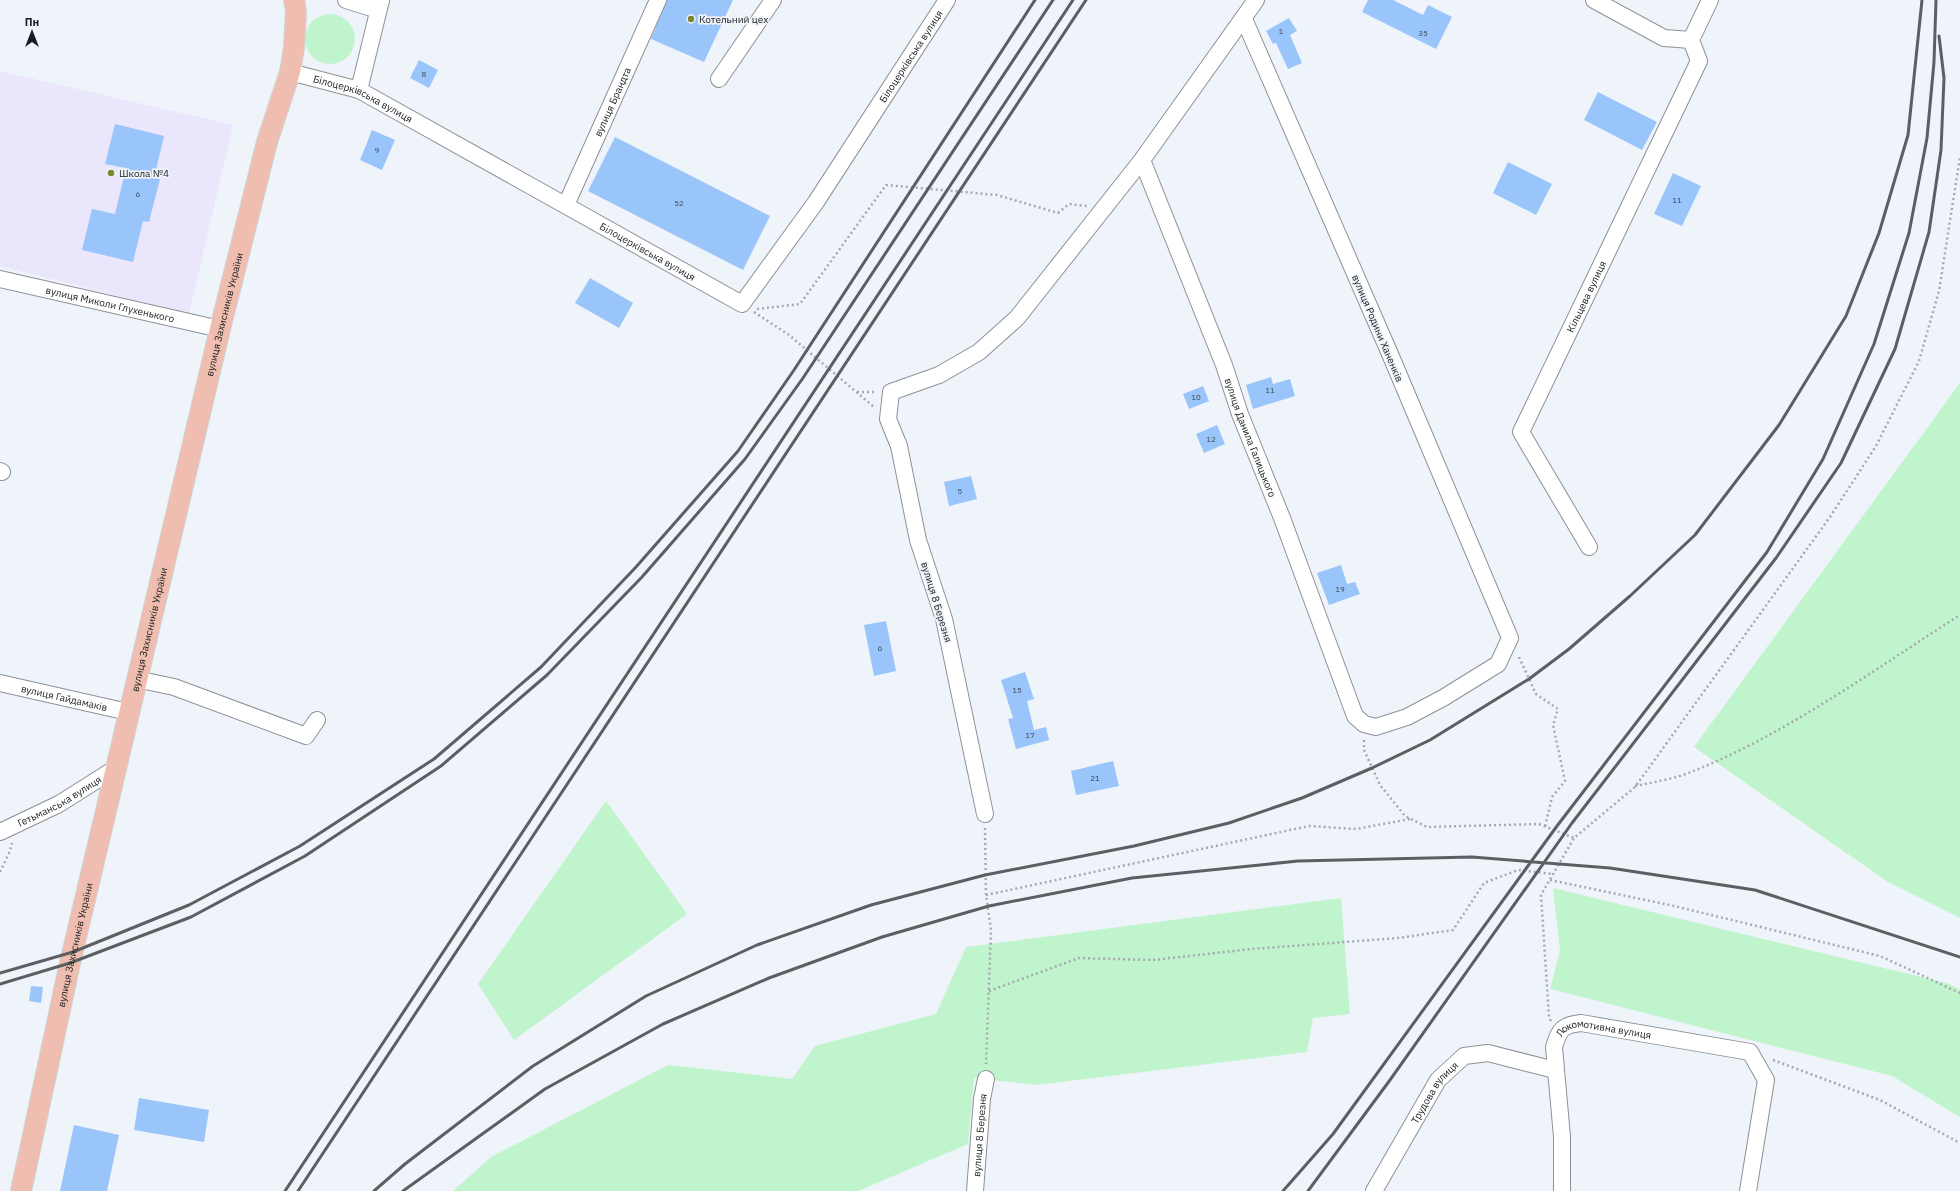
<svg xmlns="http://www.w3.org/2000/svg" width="1960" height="1191" font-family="'IBM Plex Sans',sans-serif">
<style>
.education{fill:#eae6fc}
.green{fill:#c0f4cc}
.building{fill:#9ac5fb}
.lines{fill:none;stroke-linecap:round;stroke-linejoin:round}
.minor-casing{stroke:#8d9197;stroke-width:18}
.major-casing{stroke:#d1d2d2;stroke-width:22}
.path{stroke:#a5a9ae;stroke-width:2.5;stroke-dasharray:2 3;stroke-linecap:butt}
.minor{stroke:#fff;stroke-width:16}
.major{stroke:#efbeb0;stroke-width:20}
.rail{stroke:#5c5e62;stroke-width:3}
.poi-dot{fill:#7f8632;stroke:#eff4fa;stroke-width:1.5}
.labels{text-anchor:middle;stroke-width:3.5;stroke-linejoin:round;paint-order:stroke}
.number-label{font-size:8px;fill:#3a4655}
.poi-label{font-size:10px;fill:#1a1c1e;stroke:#eff4fa;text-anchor:start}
.street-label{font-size:10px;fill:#1a1c1e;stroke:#eff4fa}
</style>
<rect width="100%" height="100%" fill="#eff4fa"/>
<path class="education" d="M0,71L233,125L189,314L0,266Z"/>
<path class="green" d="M305 39a25 25 0 1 1 50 0a25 25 0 1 1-50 0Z
M1960,383V918L1888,882L1694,747Z
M606,801L687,914L514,1040L478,984Z
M1553,888L1950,984L1960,990V1117L1892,1076L1550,989L1560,951Z
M1341,898L1350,1014L1313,1018L1307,1052L1036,1085L974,1078L968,1144L858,1191H453L491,1157L668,1065L792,1079L815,1046L936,1014L966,947Z"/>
<path class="building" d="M667,0H733L704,62L651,39Z
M1368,0H1393L1423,15L1428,5L1452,17L1436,49L1362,12Z
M1289,18L1297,31L1290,35L1302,63L1288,69L1276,43L1273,44L1266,31Z
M419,60L438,70L429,88L410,78Z
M1598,92L1657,122L1642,150L1584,120Z
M115,124L164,136L154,178L160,179L149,222L143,221L133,262L82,250L92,209L115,214L126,168L105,164Z
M372,130L395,140L382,170L360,160Z
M615,137L770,216L743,270L588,191Z
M1508,162L1552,184L1536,215L1493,193Z
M1673,173L1701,186L1682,226L1654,214Z
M590,278L633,303L619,328L575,303Z
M1271,377L1273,384L1290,379L1295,396L1253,409L1246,385Z
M1203,386L1209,401L1189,409L1183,394Z
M1217,425L1225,444L1204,453L1196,434Z
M971,476L977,499L949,506L944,482Z
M1341,565L1347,584L1355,582L1360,594L1329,605L1317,573Z
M886,621L896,671L874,676L864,625Z
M1025,672L1034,699L1027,701L1034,730L1046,727L1049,740L1016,749L1008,719L1013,718L1001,680Z
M1113,761L1119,786L1076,795L1071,771Z
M31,986L43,987L41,1003L29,1001Z
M139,1098L209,1110L204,1142L134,1130Z
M74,1125L119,1135L107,1191H60Z"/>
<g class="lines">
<g class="minor-casing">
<g id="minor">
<path d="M346,0L378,10L381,0"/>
<path d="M1594,0L1664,38L1691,40"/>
<path id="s1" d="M290,72L359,90L742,304L816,202L947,0"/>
<path d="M719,79L773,0"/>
<path d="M359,90L381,0"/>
<path id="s2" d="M1142,160L1224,365L1240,414L1282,518L1355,716L1364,724L1376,727L1407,717L1443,698L1498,664L1510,638L1390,354L1244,19"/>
<path id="s3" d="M566,205L658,0"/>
<path id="s4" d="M0,279L220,329"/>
<path d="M0,471L2,472"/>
<path id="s5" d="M1589,547L1521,432L1699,61L1691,40L1710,0"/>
<path d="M136,679L174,687L306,736L317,720"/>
<path id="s6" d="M0,683L128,712"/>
<path d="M985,814L944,619L918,540L899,446L888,419L891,392L939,375L979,352L1017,318L1142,160L1256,0"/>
<path id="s7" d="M0,832L59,804L116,768"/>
<path id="s8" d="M975,1191L982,1099L986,1079"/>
<path id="s9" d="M1374,1191L1438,1080L1464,1056L1488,1053L1555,1070"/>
<path id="s10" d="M1562,1191V1137L1554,1047C1559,1030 1562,1025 1581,1023L1750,1052L1766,1080L1748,1191"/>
</g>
</g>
<g class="major-casing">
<g id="major">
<path id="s11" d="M21,1191L70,963L220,329L267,142L290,72L294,48L296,11L294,0"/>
</g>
</g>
<path class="path" d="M757,309L800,304L886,185L997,195L1058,213L1069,204L1087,206
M754,312L789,335L874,407
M857,392H876
M1519,657L1536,694L1558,709L1553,725L1565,781L1552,797L1545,827
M1364,740V750L1380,785L1405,816L1427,827L1539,824L1574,838L1635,787L1830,517L1876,446L1919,361L1939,291L1960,157
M1635,786C1654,782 1674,779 1691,772C1785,735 1875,669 1960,615
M985,828L986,895L991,930L986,1064
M0,872L10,851L12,843
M1550,880L1674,906L1880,956L1960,993
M986,895L1309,826L1356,829L1410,819
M989,991L1079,958L1153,960L1252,949L1398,938L1453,930L1484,883L1518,870L1553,874
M1551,1021L1549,1017L1541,895L1574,838
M1773,1060L1880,1100L1960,1143"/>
<use href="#minor" class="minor"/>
<use href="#major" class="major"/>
<path class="rail" d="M0,973L73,952L189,905L300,846L434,759L541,667L636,567L738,451L794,370L1035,0
M0,984L70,963L191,917L305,856L441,766L547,675L642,577L745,459L803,378L1053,0
M285,1191L1073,0
M298,1191L1086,0
M374,1191L405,1164L533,1066L646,996L757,945L871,905L985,875L1134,846L1229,823L1302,798L1372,768L1430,740L1529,679L1569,649L1630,596L1695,535L1779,425L1846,316L1879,233L1908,135L1922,0
M403,1191L545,1089L663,1024L769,978L882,937L989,906L1132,878L1298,861L1472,857L1610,868L1755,890L1960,957
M1283,1191L1333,1134L1557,826L1767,552L1823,459L1874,344L1909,233L1927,138L1934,62L1936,0
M1308,1191L1390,1080L1572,823L1776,558L1841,463L1895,349L1929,232L1941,150L1944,78L1939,36"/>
</g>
<g class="poi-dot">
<circle cx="691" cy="19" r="4"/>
<circle cx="111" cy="173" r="4"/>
</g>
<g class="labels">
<g class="number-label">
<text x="1281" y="34">1</text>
<text x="1423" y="36">35</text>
<text x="424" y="77">8</text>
<text x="377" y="153">9</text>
<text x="138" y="197">6</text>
<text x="1677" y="203">11</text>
<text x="679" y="206">52</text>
<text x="1270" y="393">11</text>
<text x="1196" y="400">10</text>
<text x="1211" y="442">12</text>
<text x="960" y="494">5</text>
<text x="1340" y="592">19</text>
<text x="880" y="651">6</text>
<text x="1017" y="693">15</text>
<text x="1030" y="738">17</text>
<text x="1095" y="781">21</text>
</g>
<g class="poi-label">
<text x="699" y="23">Котельний цех</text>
<text x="119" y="177">Школа №4</text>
</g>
<g class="street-label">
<text dy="4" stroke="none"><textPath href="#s1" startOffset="810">Білоцерківська вулиця</textPath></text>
<text dy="4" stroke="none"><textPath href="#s1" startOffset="78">Білоцерківська вулиця</textPath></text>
<text dy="4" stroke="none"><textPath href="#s3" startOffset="113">вулиця Брандта</textPath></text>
<text dy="4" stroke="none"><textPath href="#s1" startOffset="402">Білоцерківська вулиця</textPath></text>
<text dy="4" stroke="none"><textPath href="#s5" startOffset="284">Кільцева вулиця</textPath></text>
<text dy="4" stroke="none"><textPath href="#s4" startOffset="113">вулиця Миколи Глухенького</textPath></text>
<text dy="4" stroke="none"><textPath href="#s11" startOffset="900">вулиця Захисників України</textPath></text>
<text transform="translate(1378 328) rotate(67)" y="4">вулиця Родини Ханенків</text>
<text dy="4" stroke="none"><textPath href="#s2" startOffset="298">вулиця Данила Галицького</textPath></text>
<text transform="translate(937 602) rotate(73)" y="4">вулиця 8 Березня</text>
<text dy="4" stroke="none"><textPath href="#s11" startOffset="576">вулиця Захисників України</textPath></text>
<text dy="4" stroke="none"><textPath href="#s6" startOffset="66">вулиця Гайдамаків</textPath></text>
<text dy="4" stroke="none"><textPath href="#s7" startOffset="67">Гетьманська вулиця</textPath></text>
<text dy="4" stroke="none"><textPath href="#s11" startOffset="252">вулиця Захисників України</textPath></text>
<text dy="4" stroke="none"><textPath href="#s10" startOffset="206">Локомотивна вулиця</textPath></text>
<text dy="4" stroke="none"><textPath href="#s9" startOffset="116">Трудова вулиця</textPath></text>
<text dy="4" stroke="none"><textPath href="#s8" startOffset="56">вулиця 8 Березня</textPath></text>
</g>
</g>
<g transform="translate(32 32)" stroke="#eff4fa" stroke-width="3" paint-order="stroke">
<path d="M0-3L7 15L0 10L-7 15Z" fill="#1a1c1e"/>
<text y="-6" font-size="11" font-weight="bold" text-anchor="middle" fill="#1a1c1e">Пн</text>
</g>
</svg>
